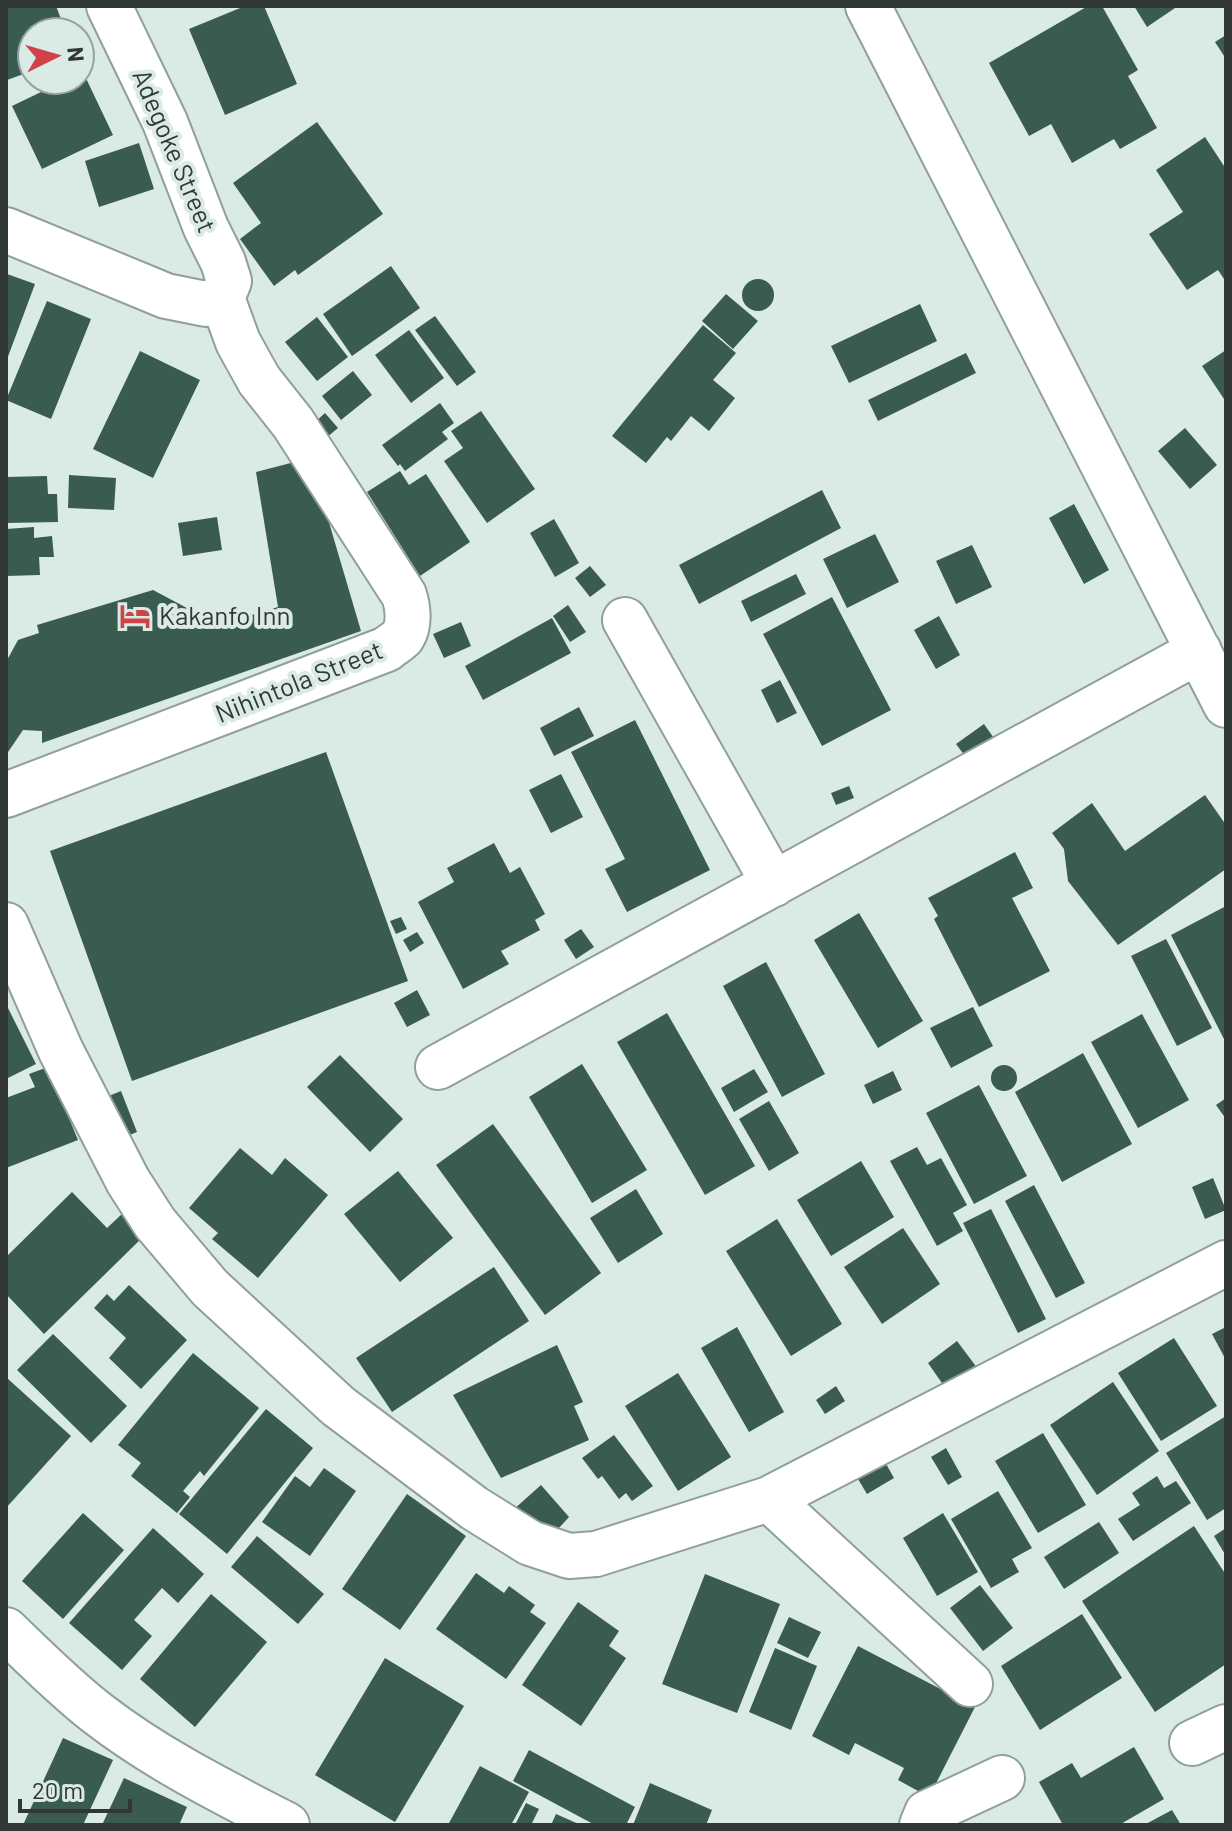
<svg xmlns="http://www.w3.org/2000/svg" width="1232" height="1831" font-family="Barlow,sans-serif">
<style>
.building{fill:#395b50}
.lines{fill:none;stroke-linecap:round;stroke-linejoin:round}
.minor-casing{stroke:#909f9a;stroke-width:48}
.minor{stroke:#fff;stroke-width:44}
.labels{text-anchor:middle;stroke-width:8;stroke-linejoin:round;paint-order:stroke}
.street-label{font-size:26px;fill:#313735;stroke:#daeae4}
.poi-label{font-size:26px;fill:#313735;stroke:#daeae4;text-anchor:start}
</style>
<rect width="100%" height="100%" fill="#daeae4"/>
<path class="building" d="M6,6H56L66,32H32V71L7,80Z
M245,6H264L297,84L225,115L189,29Z
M1088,6H1102L1138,70L1128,76L1157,128L1120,149L1114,139L1072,163L1051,124L1029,136L989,63Z
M1134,6H1178L1147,27Z
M1226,35V59L1215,42Z
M83,72L113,135L42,169L12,106L66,80H80V73Z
M317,122L383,214L298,275L295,270L274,286L240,239L261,223L233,183Z
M1205,137L1226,169V282L1218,270L1187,290L1149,234L1183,212L1156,170Z
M139,143L154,189L99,207L85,161Z
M391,266L420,308L352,356L323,314Z
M7,274L35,284L6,362V276Z
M742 295a16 16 0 1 1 32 0a16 16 0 1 1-32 0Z
M726,294L758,321L733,349L702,321Z
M47,301L91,319L51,419L6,400Z
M920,304L937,341L849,383L831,346Z
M435,316L476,372L457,386L415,330Z
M317,317L348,357L317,381L285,342Z
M703,325L736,353L713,380L735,398L709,431L691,416L671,441L667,437L646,463L612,436Z
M409,330L444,378L411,403L375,355Z
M1226,350V402L1202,366Z
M140,351L200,380L153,478L93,449Z
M966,353L976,373L878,421L868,400Z
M353,371L372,395L341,420L322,396Z
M440,403L454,423L442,432L448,439L405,471L400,464L398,466L382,445Z
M481,411L535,489L487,523L444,461L463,448L451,431Z
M325,413L338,428L326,438L314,423Z
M1185,428L1217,465L1190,489L1158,451Z
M310,458L361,631L42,743V731L23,730L6,755V662L18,640L39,633L37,625L153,590L219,625L278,607L256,472Z
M400,471L409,485L426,474L470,542L420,576L367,492Z
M69,475L116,478L114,510L68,508Z
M47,476L48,494H57L58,522L6,523V477Z
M822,490L841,528L699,604L679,565Z
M1074,504L1109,570L1084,584L1049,518Z
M217,517L222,550L183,556L178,523Z
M554,519L579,563L555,577L530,533Z
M34,527V538L52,536L54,557H39L40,575L6,576V529Z
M875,534L899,582L847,608L823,559Z
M972,545L992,587L956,604L936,561Z
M590,566L606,585L590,597L575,578Z
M796,574L806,594L751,622L741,601Z
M832,597L891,710L822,746L763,634Z
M568,605L586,632L570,642L553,616Z
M939,616L960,655L936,669L914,630Z
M552,618L571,653L483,700L465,666Z
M461,622L471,646L444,658L433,634Z
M780,680L797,713L777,723L761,690Z
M579,707L594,736L554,756L540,728Z
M635,720L710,870L627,912L605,869L625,859L571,752Z
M984,724L998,744L971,764L956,744Z
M326,752L408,981L132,1081L50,851Z
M561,774L583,817L551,833L529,790Z
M849,786L854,798L836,805L831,793Z
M1205,795L1226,825V869L1118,945L1068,881L1064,849L1052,833L1092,803L1125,851Z
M494,843L510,873L520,867L545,914L535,920L540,930L501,951L509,964L463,989L418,902L454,882L447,868Z
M1015,852L1033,888L1012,898L1050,971L979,1007L934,919L938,916L928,898Z
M1226,906V1043L1171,935Z
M859,913L923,1021L878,1048L814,940Z
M401,917L407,929L396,934L390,921Z
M581,929L594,947L576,959L564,940Z
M417,932L424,943L410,952L403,940Z
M1166,939L1212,1028L1177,1046L1131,956Z
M766,962L825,1074L782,1097L723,986Z
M417,990L430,1015L407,1027L394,1003Z
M6,1004L36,1064L6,1079Z
M973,1007L993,1046L951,1068L930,1028Z
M667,1013L755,1166L705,1195L617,1042Z
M1142,1014L1189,1100L1138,1128L1091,1042Z
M1083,1053L1132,1144L1062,1182L1015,1092Z
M340,1055L403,1119L370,1152L307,1087Z
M582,1064L647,1170L592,1203L529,1097Z
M991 1078a13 13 0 1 1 26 0a13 13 0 1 1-26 0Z
M48,1067L78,1140L6,1168V1098L35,1087L29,1074Z
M754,1069L768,1092L734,1112L721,1088Z
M893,1071L902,1090L873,1104L864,1085Z
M979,1085L1027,1176L974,1204L926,1113Z
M121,1091L137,1132L115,1141L99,1100Z
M1226,1098V1119L1216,1105Z
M769,1101L799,1153L769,1171L739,1119Z
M493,1124L601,1273L545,1315L436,1165Z
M917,1147L927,1165L941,1158L967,1205L953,1213L963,1231L937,1246L890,1161Z
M240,1148L272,1175L285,1158L328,1195L258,1278L212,1239L218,1233L189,1208Z
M861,1161L894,1217L831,1256L797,1200Z
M398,1171L453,1238L400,1282L344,1214Z
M1213,1178L1226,1210L1205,1219L1192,1187Z
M1034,1185L1085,1283L1056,1298L1005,1201Z
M636,1189L663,1234L618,1263L590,1218Z
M72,1192L107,1228L123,1213L145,1235L44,1334L6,1294V1257Z
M991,1209L1046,1319L1018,1333L963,1223Z
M777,1219L842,1324L791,1356L726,1251Z
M903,1228L940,1284L882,1324L844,1267Z
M494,1267L529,1321L392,1412L356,1358Z
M129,1285L187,1340L141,1389L109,1358L126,1338L94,1308L107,1294L114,1301Z
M737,1327L784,1412L749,1432L701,1348Z
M1226,1327V1360L1212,1334Z
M53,1334L127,1406L91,1443L17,1370Z
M1174,1338L1217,1406L1161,1441L1118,1373Z
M957,1341L981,1373L951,1396L928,1363Z
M557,1345L583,1402L574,1406L589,1440L501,1478L453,1395Z
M193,1353L259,1408L204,1476L200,1471L183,1491L190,1497L177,1513L131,1476L141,1463L118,1445Z
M678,1373L731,1457L678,1491L625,1406Z
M7,1378L71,1436L6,1508V1380Z
M1113,1382L1159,1451L1097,1495L1050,1425Z
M836,1386L845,1401L825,1414L816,1400Z
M266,1409L313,1448L227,1554L179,1514Z
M1226,1416V1508L1207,1520L1166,1453Z
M1043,1433L1086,1505L1038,1533L995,1461Z
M614,1435L653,1486L632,1501L626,1493L619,1499L602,1476L598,1479L582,1458Z
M946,1448L962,1477L948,1485L931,1457Z
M885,1462L894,1478L867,1494L858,1479Z
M324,1468L356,1491L310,1556L262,1522L295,1476L310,1487Z
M1157,1476L1164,1488L1176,1481L1191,1503L1133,1541L1118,1519L1140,1505L1132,1493Z
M541,1485L569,1517L548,1540L504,1518Z
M998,1491L1032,1548L1012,1559L1019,1572L991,1588L951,1519Z
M407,1494L466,1536L400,1630L342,1589Z
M83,1513L124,1550L63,1619L22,1581Z
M943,1513L978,1572L937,1596L903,1538Z
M1099,1522L1119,1553L1064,1589L1044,1557Z
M1194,1526L1226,1575V1664L1155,1712L1082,1601Z
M153,1528L204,1574L178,1603L162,1588L134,1620L152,1636L122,1670L69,1623Z
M1226,1528V1556L1214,1536Z
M257,1536L324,1594L298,1624L231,1567Z
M476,1573L504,1593L509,1586L535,1605L530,1612L546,1623L506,1679L436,1629Z
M705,1574L780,1604L737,1713L662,1684Z
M980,1585L1013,1628L983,1651L950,1608Z
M211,1594L267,1642L195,1727L140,1679Z
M578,1602L619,1631L609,1646L626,1658L581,1726L522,1685Z
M1082,1614L1122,1678L1040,1730L1001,1666Z
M789,1617L821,1632L808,1658L777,1643Z
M858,1646L975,1707L929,1797L898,1780L904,1768L855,1743L849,1755L812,1736Z
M775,1648L817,1666L791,1730L749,1712Z
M385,1658L464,1706L395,1822L315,1775Z
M63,1738L113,1760L83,1825H23Z
M1134,1747L1164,1799L1119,1825H1063L1039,1782L1072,1763L1081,1778Z
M529,1750L635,1807L626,1825H595L513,1781Z
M480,1766L529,1792L511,1825H448Z
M124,1778L187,1807L179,1825H102Z
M650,1783L712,1810L706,1825H633Z
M526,1803L539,1809L531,1825H515Z
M1172,1810L1181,1825H1144Z
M556,1814L581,1825H551Z"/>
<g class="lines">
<g class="minor-casing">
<path id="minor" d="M109,6L165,122L206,228L223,262L229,281L222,298
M868,6L1226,705
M6,230L166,296L206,304L222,298
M625,620L774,884
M6,795L387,649C391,645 399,641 403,636C410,624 408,607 404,595L293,423L259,380L238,342L222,298
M6,925L61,1051L128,1181L155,1223L210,1288L338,1406L474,1508L530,1543L569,1556L596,1554L769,1499L1226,1263
M438,1067L1199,651
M769,1499L970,1684
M6,1630C35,1658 65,1688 97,1713C155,1758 221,1791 287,1825
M1192,1743L1226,1727
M922,1825L927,1813L1002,1778"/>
</g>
<use href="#minor" class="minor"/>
</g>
<defs>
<g id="hotel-bare" transform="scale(2.4)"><path d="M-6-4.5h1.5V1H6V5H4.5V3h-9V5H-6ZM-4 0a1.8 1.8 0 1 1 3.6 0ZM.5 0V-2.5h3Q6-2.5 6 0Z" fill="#d14248" stroke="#daeae4" stroke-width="2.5" paint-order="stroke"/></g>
</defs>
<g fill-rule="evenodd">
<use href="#hotel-bare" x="135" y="616"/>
</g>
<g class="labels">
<g class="street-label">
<text transform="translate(174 151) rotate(67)" y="9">Adegoke Street</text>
<text transform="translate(299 682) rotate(-22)" y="9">Nihintola Street</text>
</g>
<g class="poi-label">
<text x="159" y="625">Kakanfo Inn</text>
</g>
</g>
<rect width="1232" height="1831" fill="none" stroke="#313735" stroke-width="16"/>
<g transform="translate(56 56) rotate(85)"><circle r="38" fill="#daeae4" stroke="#96a29e" stroke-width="2"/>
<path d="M0-6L14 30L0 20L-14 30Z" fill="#d14248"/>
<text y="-12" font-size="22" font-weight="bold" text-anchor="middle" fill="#313735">N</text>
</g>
<path d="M20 1799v12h110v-12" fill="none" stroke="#313735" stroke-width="4"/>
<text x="32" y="1799" font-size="24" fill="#313735" stroke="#daeae4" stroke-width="6" paint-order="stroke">20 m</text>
</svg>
